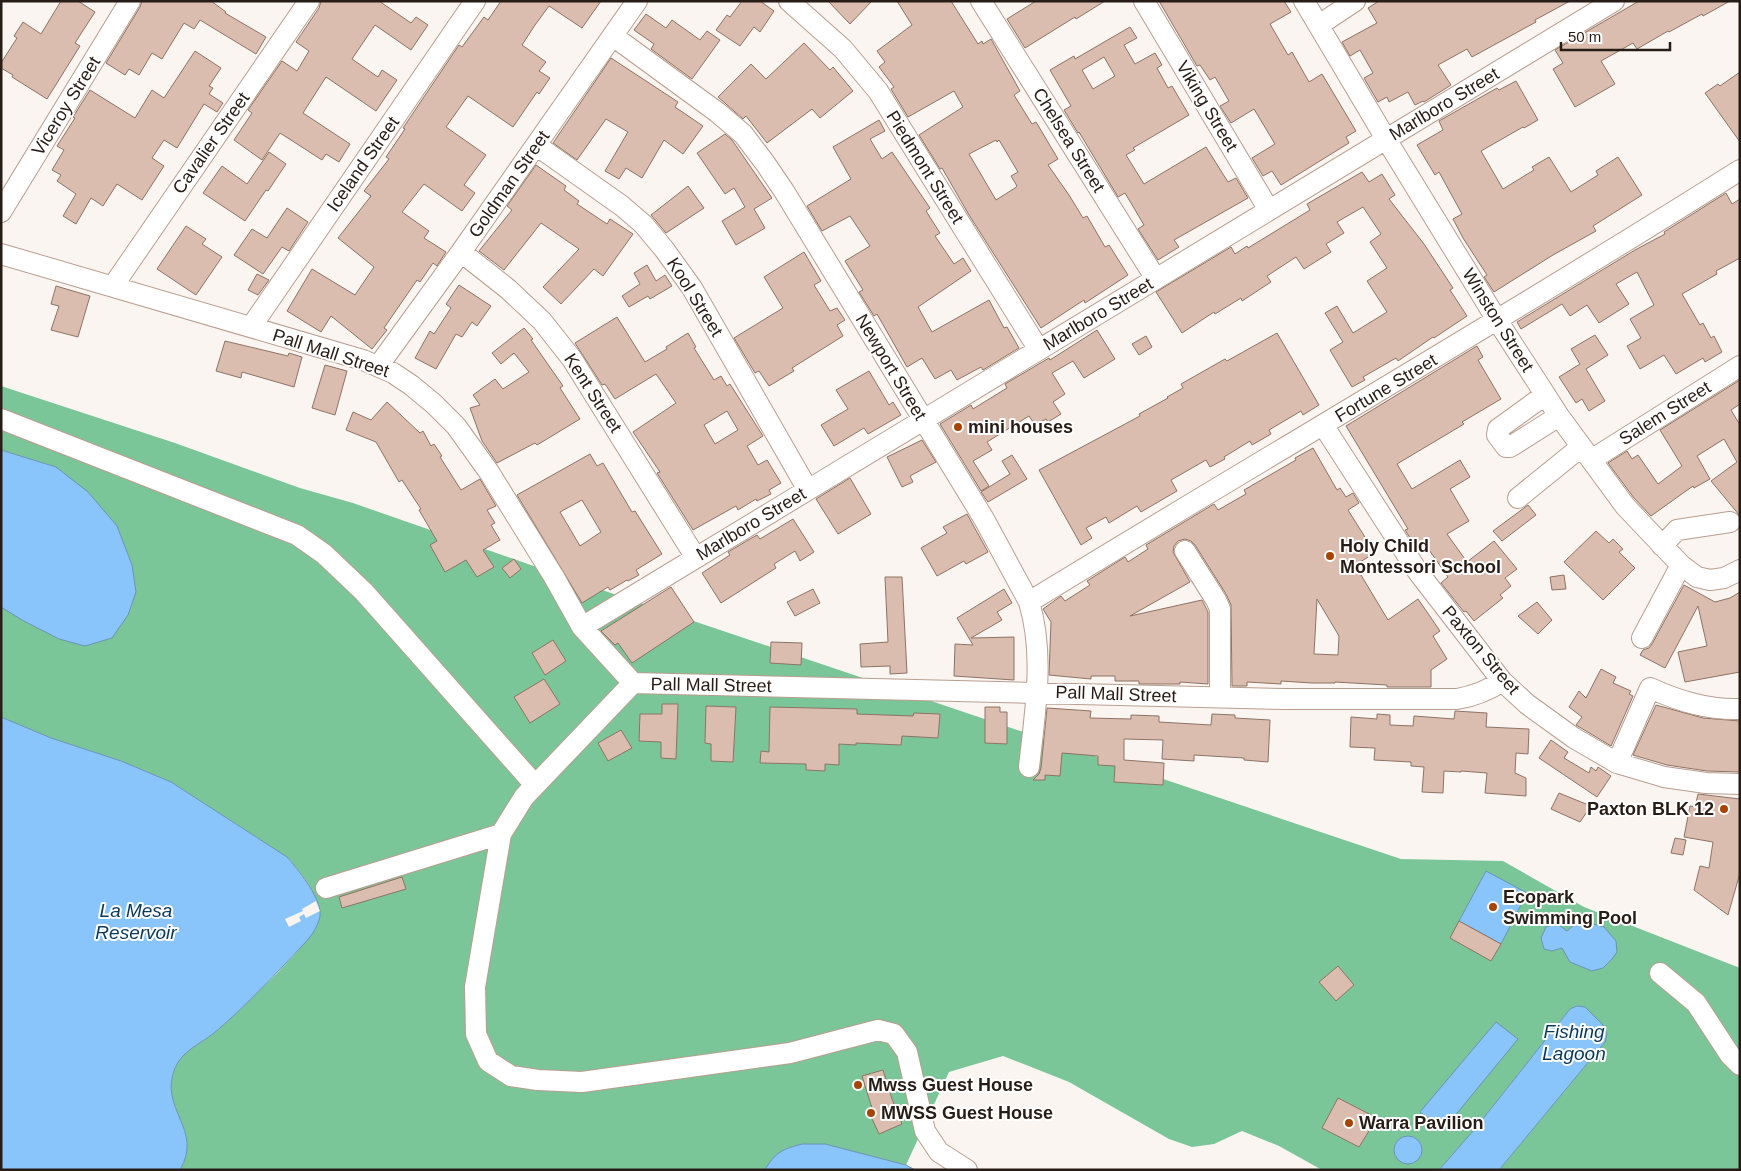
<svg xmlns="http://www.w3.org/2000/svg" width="1741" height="1171" font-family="Arial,sans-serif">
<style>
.forest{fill:#7bc699}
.water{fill:#89c5fa;stroke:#6c92b6}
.pier{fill:#fbf5f2}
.building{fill:#dabdae;stroke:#8d7365;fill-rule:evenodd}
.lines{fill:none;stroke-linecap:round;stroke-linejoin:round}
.minor-casing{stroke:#b99e8f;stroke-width:22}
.minor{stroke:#fff;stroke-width:20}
.poi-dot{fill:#a64401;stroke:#fff;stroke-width:2}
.labels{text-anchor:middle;stroke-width:4;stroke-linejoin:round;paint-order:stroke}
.street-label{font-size:18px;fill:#271c16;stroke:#fff}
.poi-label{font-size:18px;font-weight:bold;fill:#271c16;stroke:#fff;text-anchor:start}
.water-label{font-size:19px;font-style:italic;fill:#0a385a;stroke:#fff}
</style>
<rect width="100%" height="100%" fill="#fbf5f2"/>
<path class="forest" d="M1,386L175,443L300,488L353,503L631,600L1401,859L1503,861L1584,907L1740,968V1170H1499L1605,1042L1577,1006L1570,1009L1474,1130L1439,1170H1322L1279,1146L1242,1131L1214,1144L1192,1147L1169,1139L1069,1082L1003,1056L949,1072L906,1165L824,1144L766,1168L765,1170H180C204,1129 158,1109 175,1068C182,1051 200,1044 214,1033C233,1017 315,941 319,919C323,899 300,871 287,857L171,782L121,761L51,738L1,717V607L23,620L59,639L56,467L1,450Z"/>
<path class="water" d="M1,450L56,467L88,492L117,526L132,565L136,592L128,615L112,638L85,646L59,639L22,620L1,607Z
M1,717L51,738L121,761L171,782L287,857C298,869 319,896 320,912C321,919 316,927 313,933C305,944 294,954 285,964C262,988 239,1012 214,1033C200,1044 182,1051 175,1068C158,1109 204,1129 180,1170H1Z
M1486,871L1527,893L1501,944L1459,921Z
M1586,922L1604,927L1616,941L1617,952L1612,959L1603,968L1592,971L1570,962L1562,948L1552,951L1544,949L1541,938L1546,927L1556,923L1567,931L1574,925Z
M1577,1006L1585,1007L1603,1025L1607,1034L1605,1042L1499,1170H1439L1474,1130L1570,1009Z
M1496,1022L1518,1039L1444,1129L1420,1112Z
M1394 1150a14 14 0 1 1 28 0a14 14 0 1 1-28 0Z
M802,1144H825L906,1165L915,1170H765C775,1152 783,1149 802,1144Z"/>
<path class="pier" d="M316,901L320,911L306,918L304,914L299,917L301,921L289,927L285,919L303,911L302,909Z"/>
<path class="building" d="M61,1H78L95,12L75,43L80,46L47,99L12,77L13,75L1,68V63L17,38L14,36L23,22L41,34Z
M142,1H211L226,12L225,13L266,37L256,54L200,20L194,29L184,23L162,59L152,53L139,75L129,69L125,75L106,63L140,7Z
M321,1H379L411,23L416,17L428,25L411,50L375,25L352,59L378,77L382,70L397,80L376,111L326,77L303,113L350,144L339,162L326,154L322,160L280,133L262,160L234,140L252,113L248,110L282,61L297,71L309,51L296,42L319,8Z
M501,1H601L582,28L549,6L535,25L522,45L546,62L539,71L550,78L539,94L537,92L513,127L468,96L446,127L486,155L464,185L475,193L462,211L424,184L402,212L429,231L424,238L446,252L437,266L433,263L420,282L417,280L384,328L387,330L372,349L331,316L321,332L287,311L312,269L355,295L374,267L338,238L371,196L364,191L389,159L386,157L405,129L403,128L459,45L462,47L484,17L488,20Z
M742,1H760L774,11L760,32L754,27L740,46L716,30L727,15L730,17Z
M828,1H872L850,24Z
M897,1H951L978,44L982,41L983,44L991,39L1020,91L1014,95L1032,124L1036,122L1058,159L1048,165L1069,195L1083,218L1087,216L1105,247L1109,245L1128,275L1085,303L1084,300L1041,328L969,215L942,168L940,169L919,135L963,107L954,91L908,117L891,89L894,87L879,67L885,62L877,51L912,25ZM996,140L997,142L999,140L1018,172L1011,176L1017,186L1015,188L996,200L969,154Z
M1036,1H1105L1076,19L1075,17L1025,48L1007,19Z
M1159,1H1284L1291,12L1270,24L1288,55L1292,52L1309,82L1322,74L1356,131L1346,137L1349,143L1281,185L1272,171L1263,176L1252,158L1275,144L1254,109L1231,123L1220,106L1229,101L1215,77L1210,80L1200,65L1197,66Z
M1379,1H1570L1535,20L1536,22L1472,57L1467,49L1438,65L1451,85L1424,102L1423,101L1415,105L1408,92L1389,102L1387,97L1378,102L1364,78L1373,73L1360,50L1350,56L1342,42L1377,23L1368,8Z
M1639,1H1730L1703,16L1702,14L1669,32L1668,31L1637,49L1633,43L1601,61L1615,84L1575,107L1553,69L1563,63L1555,50Z
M646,14L666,28L672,20L700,40L707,31L720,40L692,79L651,49L654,44L634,30Z
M1130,27L1137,38L1124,45L1135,64L1155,53L1162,65L1157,68L1168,88L1172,86L1189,115L1133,148L1135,150L1126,155L1144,184L1206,147L1228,182L1236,178L1248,198L1174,240L1179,247L1158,260L1138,229L1144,225L1125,193L1118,197L1079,132L1078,133L1064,110L1071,106L1050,70L1074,56L1075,59ZM1104,57L1115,76L1093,89L1082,70Z
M804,43L830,70L833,67L853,91L820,118L812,109L767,143L746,116L743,119L718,97L751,64L766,79Z
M195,51L221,68L209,86L213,88L209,94L223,103L217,112L204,104L177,148L164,140L152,158L164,166L142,200L117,184L103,206L91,198L76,224L63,216L76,194L57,181L61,175L52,170L64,150L57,146L75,118L73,117L90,90L135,118L152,90L164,98Z
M611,58L678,102L675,107L703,126L683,154L664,140L642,178L626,168L619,179L605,171L628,132L606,119L577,160L553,143Z
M1740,72V142L1705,93L1718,84L1720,86Z
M1516,81L1538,120L1524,128L1523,127L1481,151L1503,189L1534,170L1532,167L1549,157L1571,192L1598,175L1596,171L1618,157L1642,195L1593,226L1596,231L1553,255L1494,292L1484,277L1487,275L1463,238L1453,219L1462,214L1439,172L1435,175L1417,145L1443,130L1439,121L1497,88L1499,90Z
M879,120L885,131L870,139L882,159L892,152L930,208L926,211L940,233L935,236L954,264L963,258L971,271L918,307L932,332L989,300L1004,328L1007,327L1019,348L983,370L981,367L957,380L951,370L935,379L922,358L907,367L877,314L874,316L859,292L863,290L845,261L870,246L850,216L822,231L807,206L851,179L833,147Z
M725,134L732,140L772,198L754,209L765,228L736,245L722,221L745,207L734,188L725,194L697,153Z
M269,152L286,164L268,191L266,190L245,221L203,193L222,166L247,184Z
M536,165L566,186L564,190L579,201L577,204L607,224L610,219L633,234L603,276L594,269L561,304L543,287L579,249L541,223L504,270L479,251L512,210L507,206Z
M1362,172L1369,182L1382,174L1395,195L1389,199L1424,244L1453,288L1450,290L1467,316L1434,338L1433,337L1398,361L1396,358L1363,377L1365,380L1352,387L1330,350L1343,342L1325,313L1337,306L1353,333L1387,312L1367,281L1387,268L1370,242L1381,234L1363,207L1337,222L1344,233L1326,244L1331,252L1304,269L1296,257L1267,276L1271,282L1242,301L1241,298L1215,314L1214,312L1182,333L1156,292L1231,247L1235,254L1247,246L1248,248L1310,210L1307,204Z
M688,186L704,208L666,233L651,215Z
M1726,193L1732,204L1740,199V258L1716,271L1717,274L1682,294L1700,325L1703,323L1711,338L1714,336L1722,352L1705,362L1703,358L1676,374L1664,355L1640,369L1627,346L1641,338L1630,319L1654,305L1637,272L1616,284L1629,304L1599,323L1587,305L1570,316L1562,304L1521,329L1517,322L1635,250L1665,234L1664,232Z
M287,208L308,222L289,251L282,247L263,274L234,255L252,229L267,238Z
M186,226L206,239L202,244L222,257L196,295L157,269Z
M804,252L821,281L814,285L830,311L837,308L845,320L837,325L843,336L792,368L794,371L769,386L759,371L755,373L734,338L783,308L764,277Z
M647,265L656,281L665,275L672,286L650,299L648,296L629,307L622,296L640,284L634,273Z
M257,274L269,280L258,295L248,290Z
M459,285L491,306L477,326L472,322L462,337L456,334L436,369L415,358L430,331L434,334L451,308L446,304Z
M56,286L90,296L78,337L51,330L59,306L51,304Z
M617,317L645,362L667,349L666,347L688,333L696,347L694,348L714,380L721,376L727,386L730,384L763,436L747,446L758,465L767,460L781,483L769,490L771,494L757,501L756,499L738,510L736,506L693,530L657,473L660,472L633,432L676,403L656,374L615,399L605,384L602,385L575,343ZM727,411L738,430L715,444L704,425Z
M524,328L533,339L531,340L563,386L560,388L580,419L537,445L535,443L497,463L482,441L470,408L480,405L473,395L495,379L503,389L529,372L514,353L501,364L492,353Z
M1097,330L1115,359L1084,378L1073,361L1052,373L1065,394L1053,402L1061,414L1048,422L1046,419L1035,425L1029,416L987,442L992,450L973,461L989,486L981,491L940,424L971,405L973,409L1007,388L1005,384L1049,358L1050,360Z
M1277,333L1319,405L1303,415L1301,411L1269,430L1271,434L1252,445L1250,441L1224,457L1225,459L1210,467L1206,460L1171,480L1177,491L1141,512L1137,506L1109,523L1106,517L1086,528L1092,538L1081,545L1039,470L1140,416L1139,414L1168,398L1167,397L1183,388L1181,384L1225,359L1227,361Z
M1595,335L1608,355L1586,369L1605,401L1589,411L1582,399L1576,403L1559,377L1580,364L1571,349Z
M1146,336L1152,347L1139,355L1132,344Z
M225,341L288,356L289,353L302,357L294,387L242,372L241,378L216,371Z
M1477,346L1483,357L1478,360L1501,399L1462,422L1464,424L1397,464L1412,489L1460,460L1470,477L1450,489L1469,521L1447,534L1467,562L1494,541L1517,569L1505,578L1511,586L1500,595L1503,598L1474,621L1466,611L1464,612L1441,583L1448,577L1427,547L1419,552L1405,530L1408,529L1346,426Z
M325,365L347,371L335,415L312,408Z
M869,371L889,405L893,402L901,415L868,434L864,428L834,446L821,425L848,409L836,390Z
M1740,380V404L1731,410L1740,425V516L1711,481L1737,462L1724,439L1697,456L1710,479L1694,488L1693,486L1651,516L1634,498L1608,463L1627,451L1632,459L1638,455L1658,484L1682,466L1660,430Z
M387,402L420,433L423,431L431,446L434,444L442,456L440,457L461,490L480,479L496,506L487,510L495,523L491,525L500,540L483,550L494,567L477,577L466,560L445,572L430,545L437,541L419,510L421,509L402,480L399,482L376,442L346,430L353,412L371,420Z
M922,440L936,462L910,476L913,482L902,487L887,457Z
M1313,448L1337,490L1340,488L1346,497L1353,493L1359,503L1348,510L1375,553L1355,565L1388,620L1418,599L1440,631L1433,636L1447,659L1431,670V687H1387V685L1335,682V683H1312L1281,681V684L1247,682V686H1232L1231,605L1226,594L1195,545L1191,541L1185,539L1178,541L1174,546L1173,552L1190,582L1130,616L1202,600L1208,612V684L1180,682V684H1139V681H1115V676H1091V679L1049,675L1051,622L1043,609L1061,596L1065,601L1090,585L1087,581L1125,557L1128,562L1148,549L1146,545L1214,504L1218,510L1246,494L1244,490L1296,460L1295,458ZM1317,599L1339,636L1338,655L1314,654Z
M590,454L597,466L603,463L632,512L635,511L662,554L636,570L639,575L628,581L627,580L610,590L608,587L582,603L517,495ZM582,500L601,532L580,546L560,512Z
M1012,455L1027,479L988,502L981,492L1010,474L1002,461Z
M850,478L871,514L838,534L816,499Z
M1528,505L1536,515L1502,541L1493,531Z
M967,514L988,552L966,564L964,561L937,576L921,548L947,533L943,527Z
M793,519L814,552L800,561L795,551L774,564L776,568L721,603L702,573L730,555L728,552L757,535L760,539Z
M1596,531L1609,543L1613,539L1623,549L1619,552L1635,568L1603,600L1564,562Z
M514,559L521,569L510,578L502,568Z
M1564,575L1566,589L1552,590L1550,577Z
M885,577H902L907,673L890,674V666L861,667L860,644L888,642Z
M1684,585L1715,602L1730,598L1740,592V672L1685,682L1678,652L1707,646L1698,606L1665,668L1640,655L1643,650L1649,648L1652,644Z
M671,587L694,622L632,663L618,643L615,645L601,631Z
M813,589L820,603L795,616L787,602Z
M1004,589L1012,603L997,612L1002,620L971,638L1014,637V680L954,676L955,644L973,645L957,618Z
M1537,602L1552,620L1538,634L1518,616Z
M553,640L566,661L545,675L532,653Z
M771,642L802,643L801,665L770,663Z
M1601,669L1616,677L1613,683L1631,691L1629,694L1633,696L1611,746L1576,725L1582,717L1569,707L1579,691L1586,698Z
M544,679L560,704L530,723L514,697Z
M662,704H678L676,759L661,758V742L639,741L640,714H662Z
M1656,705L1703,718L1740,721V772L1707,771L1667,765L1633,755Z
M706,706L736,707L733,762L711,761V744L705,743Z
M770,707L857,709V714L913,716L914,713L940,714L938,738L902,736L901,745L856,743V745L839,744V765L825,764V771L806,770V764L760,763L761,751L769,752Z
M985,707H1000V712H1007V744L985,743Z
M1047,708L1091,711L1090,718L1131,719V715L1159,716V722L1211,725L1212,714L1235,715V718L1270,720L1268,762L1244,760V758L1194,755V761L1162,759L1163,740L1124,739V760L1164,763L1163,785L1114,782L1115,766L1098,765V756L1062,753L1060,776L1045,775V780H1033L1039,774L1041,768Z
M1455,711L1487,713L1486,727L1529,729L1528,754L1516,753L1515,773L1526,778V796L1485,793L1487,773L1461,771V772L1444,771L1443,793L1422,792L1424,767L1411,766V762L1374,760L1375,748L1350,747L1351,717L1377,719V714L1390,715V725L1413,726L1414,716L1454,719Z
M621,730L632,748L608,761L598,743Z
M1551,740L1568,752L1564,758L1589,773L1591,767L1596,771L1598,767L1611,776L1597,797L1539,758Z
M1559,793L1591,806L1580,822L1551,809Z
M1698,794L1740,799V873L1728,915L1694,890L1700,866L1709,868L1713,842L1684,837L1690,806L1695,807Z
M1675,838L1686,840L1683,855L1671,853Z
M402,877L406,889L342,908L339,897Z
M1459,921L1501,944L1491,961L1450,938Z
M1338,966L1354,985L1336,1001L1319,982Z
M883,1070L892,1099L902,1124L879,1134L868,1110L872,1108L862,1076Z
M1338,1098L1377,1118L1359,1147L1322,1128Z"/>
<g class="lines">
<g class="minor-casing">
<path id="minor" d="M789,1L843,49L878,91L1039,350
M981,1L1156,279
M1144,1L1269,210
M1304,1L1386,139L1497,320L1559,416L1625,506L1681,565L1697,577L1710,580L1724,578L1740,570
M1319,25L1355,1
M613,36L717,112L743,134L765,163L784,191L984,519L1029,602C1045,655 1035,712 1029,767
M536,145L622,206L643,224L664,249L692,288L808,490
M1,212L130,1
M461,252L508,289L542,321L572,359L696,558
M1,254L363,360L393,373L411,385L434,404L456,426L489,472L554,577L582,627L633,683L1285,699H1457C1474,696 1488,691 1502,681
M113,286L309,1
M251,327L475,1
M379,365L461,252L637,1
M1545,395L1498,429L1497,435L1506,447H1510L1559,416
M1,419L297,535L324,554L364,592L535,785
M1323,425L1418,572L1502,681L1527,704L1574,738L1617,763L1664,777L1706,783L1740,784
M1591,460L1740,366
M1518,498L1581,447
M1662,546L1677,530L1730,522
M1185,551L1216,600L1220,609V697
M1029,602C1266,457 1506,318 1740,170
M582,627L1614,1
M1642,638L1681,565
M633,683L524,797L501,834L475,987L476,1034L488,1061L511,1076L538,1080L582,1082L790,1053L878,1030L894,1034L907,1052L925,1131L939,1152L967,1170
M1617,763L1650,688C1679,701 1707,710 1740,709
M326,888L501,834
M1660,973L1696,1003L1730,1055L1740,1065"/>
</g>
<use href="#minor" class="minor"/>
</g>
<g class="poi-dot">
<circle cx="958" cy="427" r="5"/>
<circle cx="1330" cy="556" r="5"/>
<circle cx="1724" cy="809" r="5"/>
<circle cx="1493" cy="907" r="5"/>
<circle cx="858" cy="1085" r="5"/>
<circle cx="871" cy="1113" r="5"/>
<circle cx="1349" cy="1123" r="5"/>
</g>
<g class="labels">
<g class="street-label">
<text transform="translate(1444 104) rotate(-31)" y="6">Marlboro Street</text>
<text transform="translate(66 106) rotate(-58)" y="6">Viceroy Street</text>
<text transform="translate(1207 106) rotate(59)" y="6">Viking Street</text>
<text transform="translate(1069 140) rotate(58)" y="6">Chelsea Street</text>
<text transform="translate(211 143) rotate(-55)" y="6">Cavalier Street</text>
<text transform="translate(363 164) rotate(-55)" y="6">Iceland Street</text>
<text transform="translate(925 167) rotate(58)" y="6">Piedmont Street</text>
<text transform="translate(509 184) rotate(-55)" y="6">Goldman Street</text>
<text transform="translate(695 297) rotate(58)" y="6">Kool Street</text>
<text transform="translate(1098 314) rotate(-31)" y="6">Marlboro Street</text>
<text transform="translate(1498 320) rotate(58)" y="6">Winston Street</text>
<text transform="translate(331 353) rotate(18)" y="6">Pall Mall Street</text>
<text transform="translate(891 367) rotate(59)" y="6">Newport Street</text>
<text transform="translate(1386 388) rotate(-31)" y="6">Fortune Street</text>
<text transform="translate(593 393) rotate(57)" y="6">Kent Street</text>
<text transform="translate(1665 413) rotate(-32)" y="6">Salem Street</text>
<text transform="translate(751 524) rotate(-31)" y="6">Marlboro Street</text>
<text transform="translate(1481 650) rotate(50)" y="6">Paxton Street</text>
<text transform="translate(711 685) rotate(1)" y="6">Pall Mall Street</text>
<text transform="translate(1116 694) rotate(2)" y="6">Pall Mall Street</text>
</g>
<g class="poi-label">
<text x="968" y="433">mini houses</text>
<text x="1340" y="552">Holy Child<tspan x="1340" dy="21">Montessori School</tspan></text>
<text x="1714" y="815" text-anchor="end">Paxton BLK 12</text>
<text x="1503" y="903">Ecopark<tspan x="1503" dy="21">Swimming Pool</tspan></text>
<text x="868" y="1091">Mwss Guest House</text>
<text x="881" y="1119">MWSS Guest House</text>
<text x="1359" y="1129">Warra Pavilion</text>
</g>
<g class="water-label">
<text x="136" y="917">La Mesa<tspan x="136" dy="22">Reservoir</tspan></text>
<text x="1574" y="1038">Fishing<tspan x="1574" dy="22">Lagoon</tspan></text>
</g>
</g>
<rect width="1741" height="1171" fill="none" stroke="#271c16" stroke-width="5"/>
<path d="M1561 42v8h109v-8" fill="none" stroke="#271c16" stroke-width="2.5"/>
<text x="1568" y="42" font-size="15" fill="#271c16" stroke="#ffffff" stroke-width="4" paint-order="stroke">50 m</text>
</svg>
